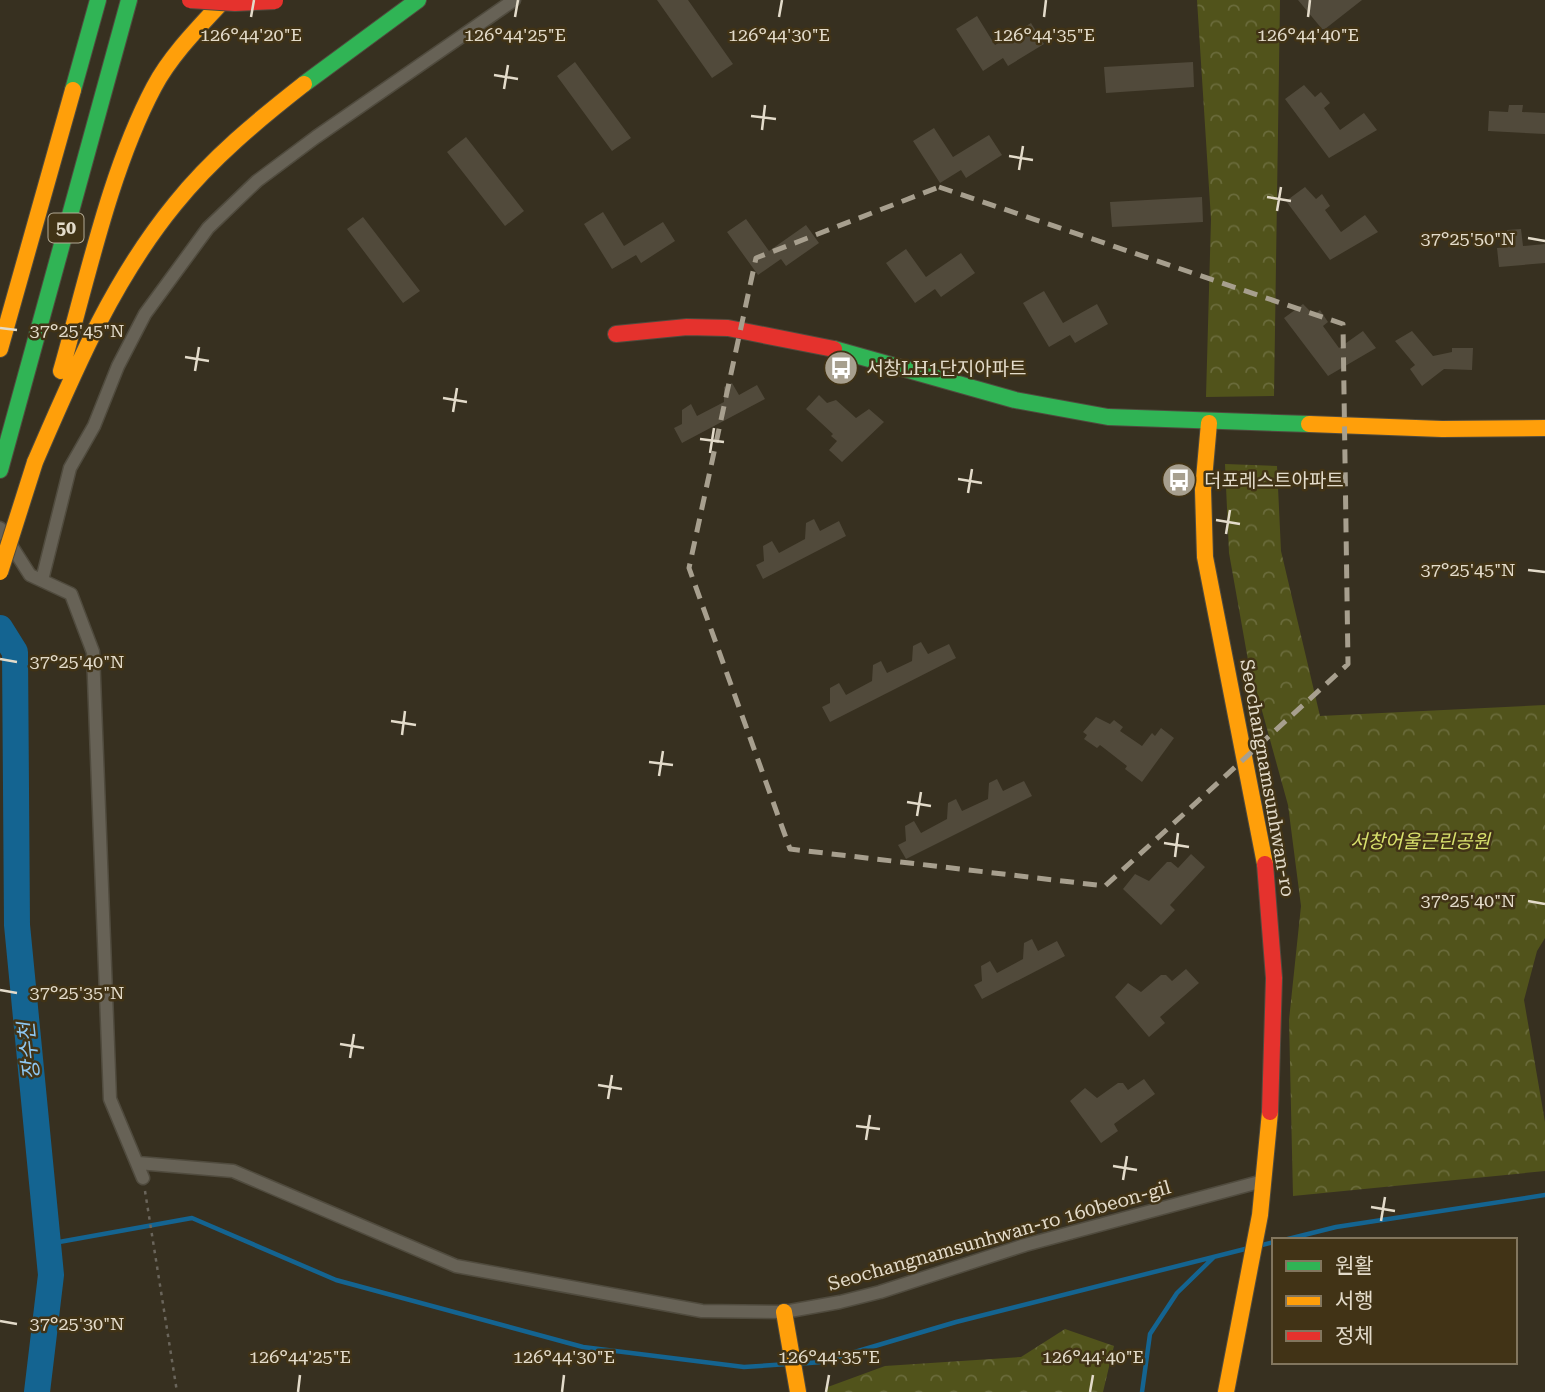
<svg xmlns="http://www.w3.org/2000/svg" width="1545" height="1392" font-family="'Roboto Serif','Noto Sans KR',serif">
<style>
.park{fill:url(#park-crowns)}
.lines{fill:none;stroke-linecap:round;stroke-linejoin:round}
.stream{stroke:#146491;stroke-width:4.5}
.river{stroke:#146491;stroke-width:26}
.building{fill:#514a3b}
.street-casing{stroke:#504b3e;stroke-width:15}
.fast-casing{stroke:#504b3e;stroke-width:18}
.slow-casing{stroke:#504b3e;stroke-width:18}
.jam-casing{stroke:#504b3e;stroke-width:18}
.path{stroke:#6a655b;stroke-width:2.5;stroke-dasharray:3.5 5;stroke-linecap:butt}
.street{stroke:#676256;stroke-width:12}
.fast{stroke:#30b455;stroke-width:16}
.slow{stroke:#ff9f0a;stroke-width:16}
.jam{stroke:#e5322d;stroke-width:16}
.slow-bridge-casing{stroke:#504b3e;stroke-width:18;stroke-linecap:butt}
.jam-bridge-casing{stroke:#504b3e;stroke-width:18;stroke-linecap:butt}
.slow-bridge{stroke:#ff9f0a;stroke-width:16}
.jam-bridge{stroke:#e5322d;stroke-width:16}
.marked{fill:none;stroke:#a79f8e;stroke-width:5;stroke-dasharray:14 9;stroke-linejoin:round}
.ticks{fill:none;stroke:#e3dbca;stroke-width:2.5}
.labels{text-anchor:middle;stroke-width:5;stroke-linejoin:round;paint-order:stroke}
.shield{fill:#413316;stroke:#b2a994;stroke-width:2}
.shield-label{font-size:18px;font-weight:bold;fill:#e3dbca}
.poi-label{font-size:19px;fill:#e3dbca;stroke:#413316;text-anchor:start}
.street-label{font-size:19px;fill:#e3dbca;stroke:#413316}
.park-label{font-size:19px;font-style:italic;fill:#dae36e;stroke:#413316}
.water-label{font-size:21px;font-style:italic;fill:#8ec7f2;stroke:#413316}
.ticks-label{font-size:18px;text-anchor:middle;fill:#e3dbca;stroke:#413316;stroke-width:5;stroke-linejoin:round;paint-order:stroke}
</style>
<defs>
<pattern id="park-crowns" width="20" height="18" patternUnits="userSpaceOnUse" patternTransform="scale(1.75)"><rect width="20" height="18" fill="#51531b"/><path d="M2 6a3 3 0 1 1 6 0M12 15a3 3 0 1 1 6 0" fill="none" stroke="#6a6b3b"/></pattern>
</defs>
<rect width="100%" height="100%" fill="#373020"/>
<path class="park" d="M1197,0H1280L1274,396L1206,397L1211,219Z
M1225,464L1277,466L1281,551L1320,716L1545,705V938L1537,951L1524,1000L1545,1122V1171L1293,1196L1289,1020L1301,906L1288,805L1248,660L1229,553Z
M1065,1329L1114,1346L1103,1392H826L825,1388L885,1366L1021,1357Z"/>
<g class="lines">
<path class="stream" d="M1284,1240L1336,1227L1545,1195
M48,1244L192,1218L336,1280L583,1347L744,1367L788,1364
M1258,1246L1274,1242
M797,1364L821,1362L956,1322L1249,1248
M1142,1392L1150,1334L1177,1293L1214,1257"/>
<path class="river" d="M0,628L15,652L17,925L51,1275L37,1392"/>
</g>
<path class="building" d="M657,0H688L733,64L712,78Z
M1298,0H1362L1325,29H1322Z
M977,16L995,45L1031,23L1044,44L1008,66L1003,58L983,71L956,29Z
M575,62L631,138L612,151L557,76Z
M1193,62L1194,87L1106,93L1104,67Z
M1304,85L1315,97L1321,92L1330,103L1324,108L1340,130L1364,113L1377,130L1329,158L1285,99Z
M1509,105H1523L1522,112L1545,113V134L1488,131L1489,111L1508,112Z
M934,128L953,157L989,135L1002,155L966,178L961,170L940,183L913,141Z
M466,137L524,211L505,226L447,152Z
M1305,187L1316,199L1322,194L1330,206L1325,210L1341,232L1365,215L1378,232L1330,260L1286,201Z
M1202,197L1203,222L1112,227L1110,202Z
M603,212L624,246L663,222L675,241L641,263L636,255L612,269L584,224Z
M363,217L420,291L403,303L347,229Z
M746,219L769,251L806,225L819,243L786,266L781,259L758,275L727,232Z
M1521,229L1523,246L1545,244V263L1499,267L1497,248L1508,247L1507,230Z
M906,249L926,277L961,253L975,273L941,297L935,289L915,303L886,263Z
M1044,291L1063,323L1097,304L1108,324L1075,343L1070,335L1049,347L1023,303Z
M1303,304L1314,315L1320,310L1328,322L1323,326L1339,348L1363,331L1376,348L1328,376L1284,318Z
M1412,331L1433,356L1452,352V348H1473L1472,370L1444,369L1422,386L1410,369L1415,365L1395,341Z
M732,383L739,395L757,385L765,399L682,443L674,428L682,424V410L691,404L697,416L724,402V387Z
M819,395L827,403L836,400L856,418L869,409L884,422L842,462L829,450L837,441L831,436L833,434L806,409Z
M814,519L820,531L839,521L846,536L763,579L756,565L764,561L763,546L772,541L779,553L805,539L806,523Z
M921,642L928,654L949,644L956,658L830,722L822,707L830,703V688L839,683L846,695L872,681L873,665L881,661L887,673L912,661L913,646Z
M1096,717L1110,724L1114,720L1123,727L1120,731L1142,746L1152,733L1155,736L1161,728L1174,738L1142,782L1125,769L1127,766L1100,745L1097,748L1084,739L1087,735L1083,732Z
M997,779L1003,791L1024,781L1032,796L906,859L898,845L906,841L905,826L914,821L921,833L947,819L948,803L956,799L962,811L988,799L989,783Z
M1191,854L1205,867L1170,905L1175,910L1161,925L1123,889L1135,874L1149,881L1167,862H1171L1178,868Z
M1032,939L1038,951L1057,941L1065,956L982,999L974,985L982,981L981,966L990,961L997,973L1023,959L1024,943Z
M1186,969L1199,983L1160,1017L1165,1023L1149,1037L1115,997L1128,983L1141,992L1161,975H1166L1172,981Z
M1144,1079L1155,1094L1114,1124L1118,1131L1101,1143L1070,1101L1085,1088L1097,1098L1118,1083H1123L1128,1090Z"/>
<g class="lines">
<g class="street-casing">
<path id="street" d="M0,528L30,575L71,594L93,652L110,1099L143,1178
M42,580L70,468L94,426L118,366L145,314L208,228L257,181L316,137L514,0
M138,1163L233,1171L456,1266L702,1311L784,1312L840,1302L880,1292L1025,1245L1263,1181"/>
</g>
<g class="fast-casing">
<path id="fast" d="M304,84L418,0
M73,90L98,0
M834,349L1015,400L1108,417L1309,424
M0,470L129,0"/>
</g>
<g class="slow-casing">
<path id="slow" d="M0,349L73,90
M61,371C87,280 110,170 154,87C171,55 199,27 224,0
M1209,423L1203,490L1205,557L1265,864
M1309,424L1442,429L1545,428
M35,462C74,372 112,281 175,204C212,158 258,120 304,84
M784,1312L798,1392
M1226,1392L1260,1215L1270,1112"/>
</g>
<g class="jam-casing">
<path id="jam" d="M616,334L687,327L728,328L834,349
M1265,864L1274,978L1270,1112"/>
</g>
<path class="path" d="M145,1191L177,1392"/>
<use href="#street" class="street"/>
<use href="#fast" class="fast"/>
<use href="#slow" class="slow"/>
<use href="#jam" class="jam"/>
<g class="slow-bridge-casing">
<path id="slow-bridge" d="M0,572L35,462"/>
</g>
<g class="jam-bridge-casing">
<path id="jam-bridge" d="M190,0L235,3L275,1"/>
</g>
<use href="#slow-bridge" class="slow-bridge"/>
<use href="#jam-bridge" class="jam-bridge"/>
</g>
<path class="marked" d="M939,187L1343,324L1348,664L1105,886L790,849L689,568L756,258Z"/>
<path class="ticks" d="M251,17L254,0M515,17L518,0M779,17L782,0M1044,17L1046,0M1308,17L1310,0M494,75L518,79M504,89L508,65M751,116L776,119M762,130L765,105M1009,156L1033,160M1019,170L1023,146M1267,197L1291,201M1277,211L1281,187M1528,238L1545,241M0,328L17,330M185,357L209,361M195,371L199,347M443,398L467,402M453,412L457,388M700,439L724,442M710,453L714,428M958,479L982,483M968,493L972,469M1216,520L1240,524M1226,534L1230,510M1528,570L1545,572M0,659L17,662M391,721L416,725M402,735L405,711M649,762L673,765M659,776L663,751M907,802L931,806M917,816L921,792M1164,843L1189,847M1175,857L1178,833M1528,901L1545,904M0,990L17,993M340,1044L364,1048M350,1058L354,1034M598,1085L622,1089M608,1099L612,1075M856,1126L880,1129M866,1140L870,1115M1113,1166L1137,1170M1123,1180L1127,1156M1371,1207L1395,1211M1381,1221L1385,1197M0,1321L17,1324M298,1392L300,1375M562,1392L564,1375M826,1392L829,1375M1090,1392L1093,1375"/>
<defs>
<g id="bus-disc" transform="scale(1.75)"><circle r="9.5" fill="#a79f8e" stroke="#413316"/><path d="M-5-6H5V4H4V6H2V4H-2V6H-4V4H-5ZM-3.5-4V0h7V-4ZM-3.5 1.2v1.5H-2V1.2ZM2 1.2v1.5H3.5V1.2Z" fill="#fff"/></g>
</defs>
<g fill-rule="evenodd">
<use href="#bus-disc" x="841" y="368"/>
<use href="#bus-disc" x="1179" y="480"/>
</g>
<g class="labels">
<rect class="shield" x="48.5" y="213.5" width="35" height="29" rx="5"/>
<g class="shield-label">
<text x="66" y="234">50</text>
</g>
<g class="poi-label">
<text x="866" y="375">서창LH1단지아파트</text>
<text x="1204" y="487">더포레스트아파트</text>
</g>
<g class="street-label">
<text transform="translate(1268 778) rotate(80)" y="7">Seochangnamsunhwan-ro</text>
<text transform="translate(999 1235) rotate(-16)" y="7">Seochangnamsunhwan-ro 160beon-gil</text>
</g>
<g class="park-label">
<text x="1420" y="848">서창어울근린공원</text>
</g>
<g class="water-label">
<text transform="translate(29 1051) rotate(-96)" y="7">장수천</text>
</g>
</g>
<g class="ticks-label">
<text x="251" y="41">126°44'20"E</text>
<text x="515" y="41">126°44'25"E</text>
<text x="779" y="41">126°44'30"E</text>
<text x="1044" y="41">126°44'35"E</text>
<text x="1308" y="41">126°44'40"E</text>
<text x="1468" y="245">37°25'50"N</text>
<text x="77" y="337">37°25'45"N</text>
<text x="1468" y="576">37°25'45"N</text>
<text x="77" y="668">37°25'40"N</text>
<text x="1468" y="907">37°25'40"N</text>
<text x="77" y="999">37°25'35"N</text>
<text x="77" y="1330">37°25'30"N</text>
<text x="300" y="1363">126°44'25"E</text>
<text x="564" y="1363">126°44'30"E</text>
<text x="829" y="1363">126°44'35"E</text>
<text x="1093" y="1363">126°44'40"E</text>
</g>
<rect x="1272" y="1238" width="245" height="126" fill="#413316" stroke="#82765e" stroke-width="2"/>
<rect x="1286" y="1261" width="35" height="10" fill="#30b455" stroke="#82765e" stroke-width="2"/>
<text x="1335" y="1273" font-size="21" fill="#e3dbca">원활</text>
<rect x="1286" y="1296" width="35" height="10" fill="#ff9f0a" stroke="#82765e" stroke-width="2"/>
<text x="1335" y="1308" font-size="21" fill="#e3dbca">서행</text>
<rect x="1286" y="1331" width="35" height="10" fill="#e5322d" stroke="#82765e" stroke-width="2"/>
<text x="1335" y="1343" font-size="21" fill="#e3dbca">정체</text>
</svg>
